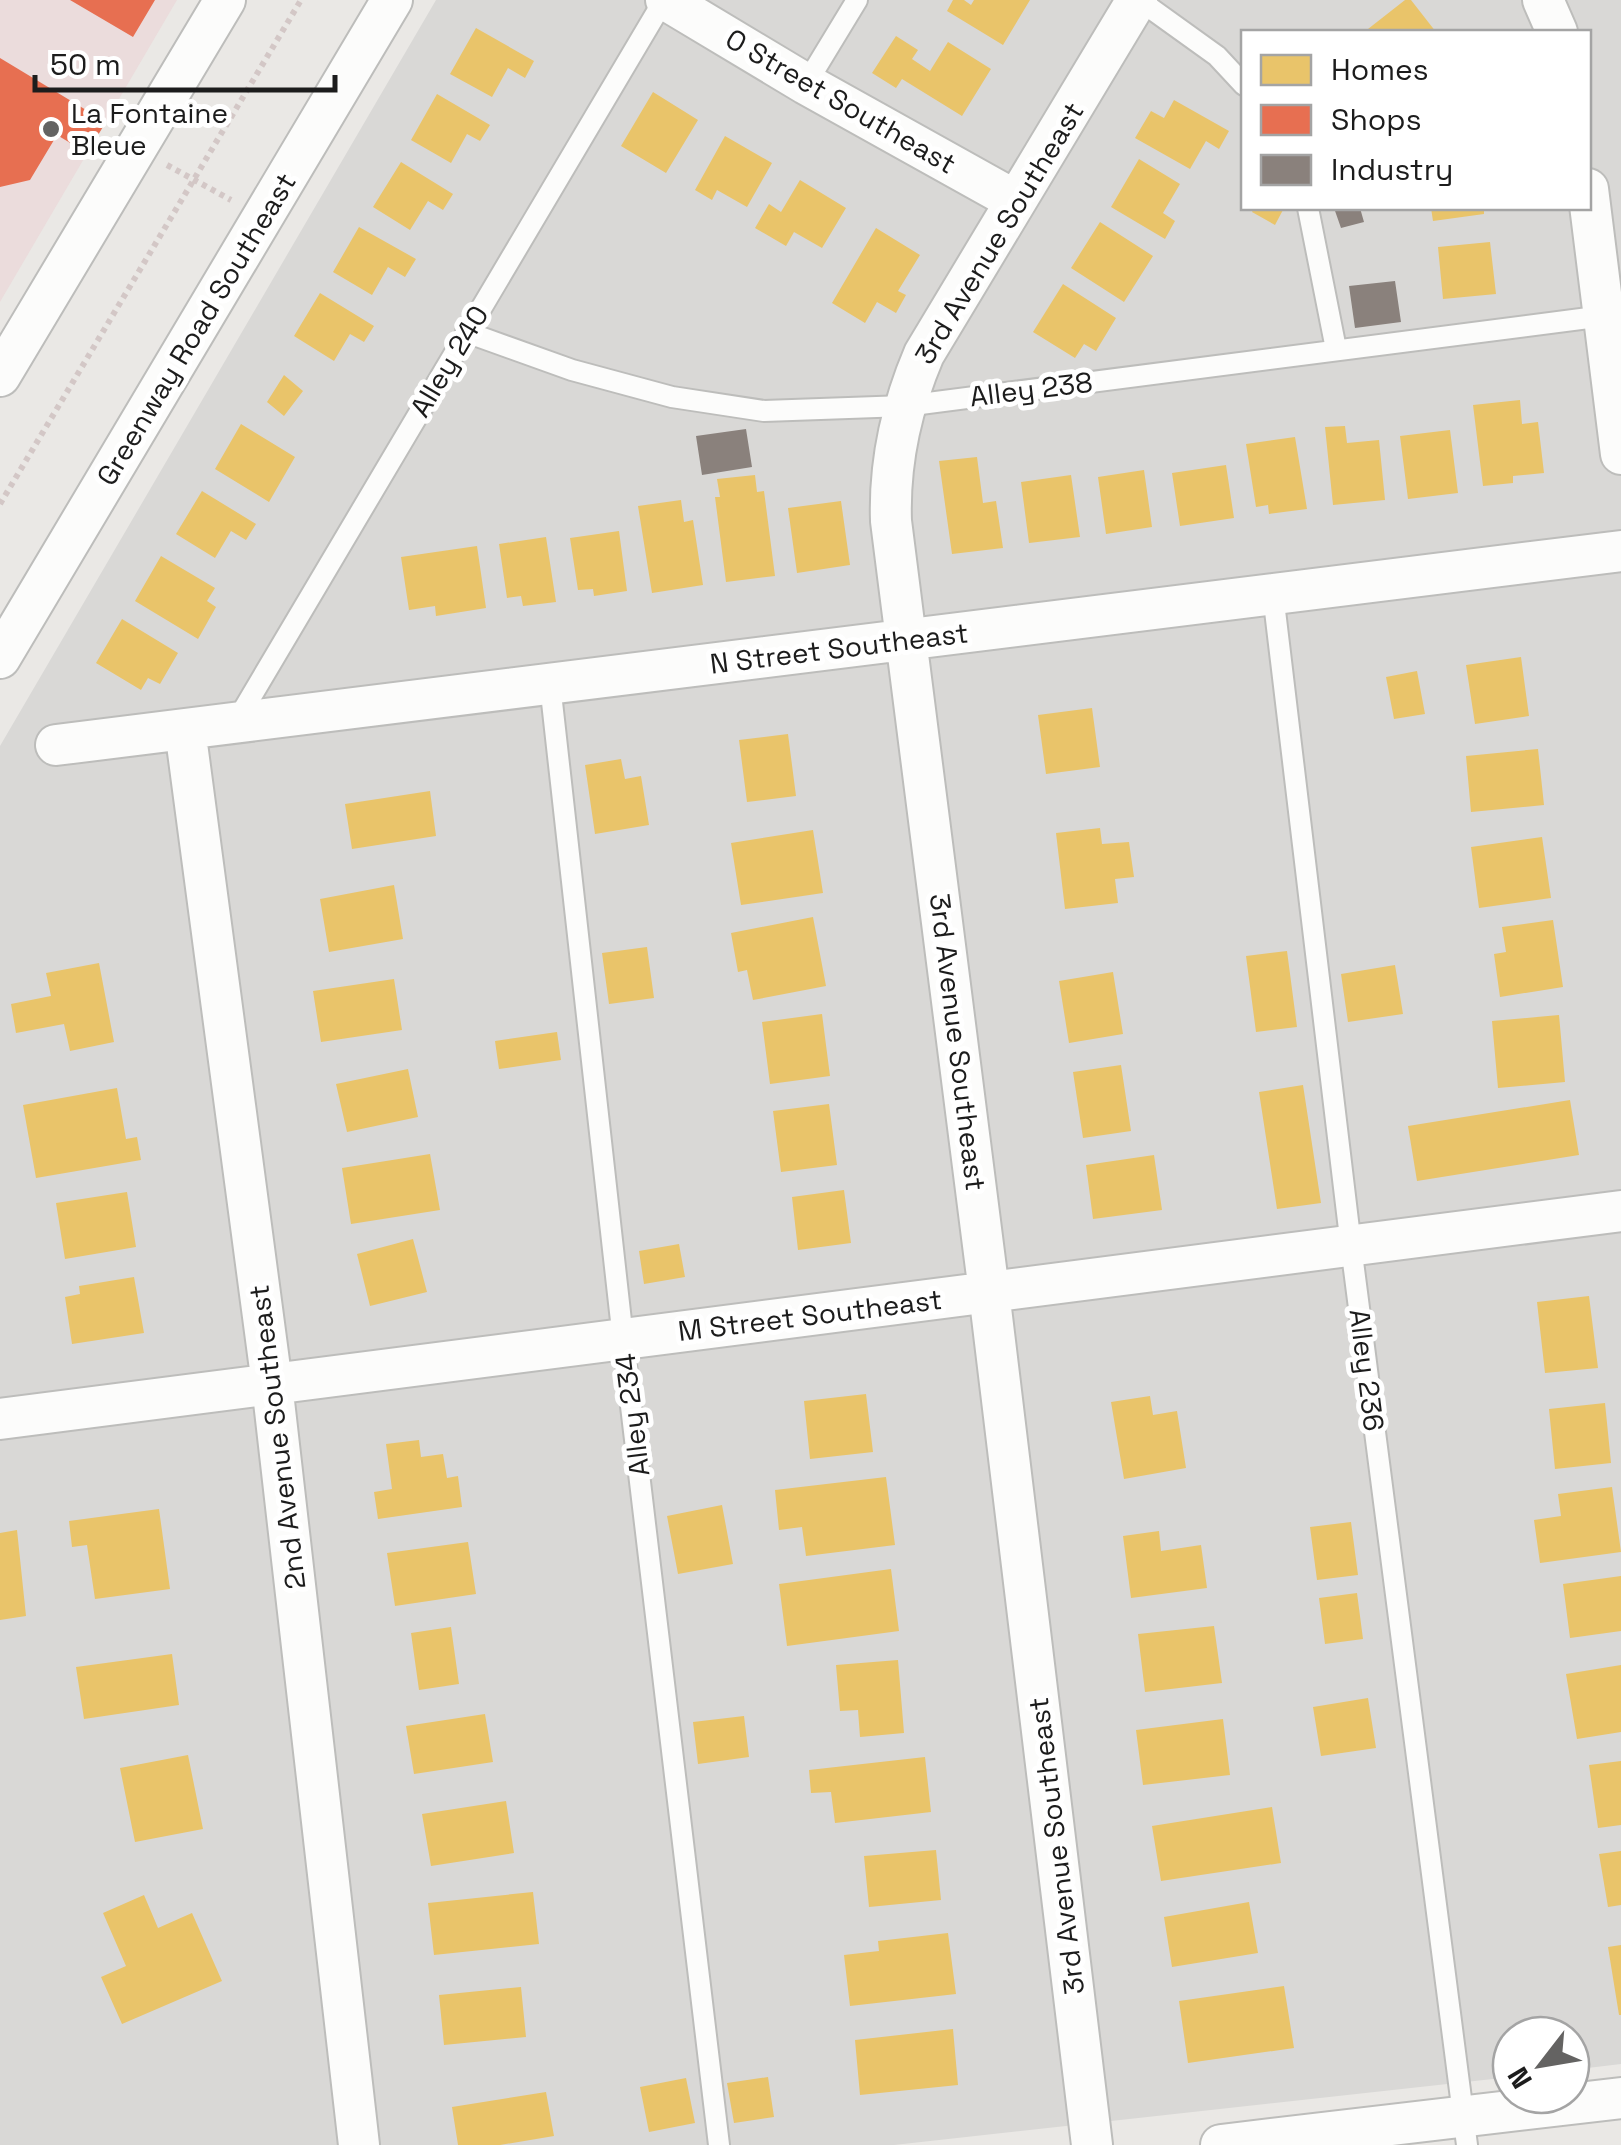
<svg xmlns="http://www.w3.org/2000/svg" width="1621" height="2145" font-family="'Space Grotesk',sans-serif">
<style>
.residential{fill:#d9d8d6;fill-rule:evenodd}
.commercial{fill:#ebdcdc}
.homes{fill:#e9c46a}
.shops{fill:#e76f51}
.industry{fill:#8a817c}
.lines{fill:none;stroke-linecap:round;stroke-linejoin:round}
.service-casing{stroke:#bdbdbb;stroke-width:24}
.minor-casing{stroke:#bdbdbb;stroke-width:44}
.path{stroke:#d3c7c6;stroke-width:6;stroke-dasharray:5 5;stroke-linecap:butt}
.service{stroke:#fcfcfb;stroke-width:20}
.minor{stroke:#fcfcfb;stroke-width:40}
.poi-dot{fill:#646362;stroke:#fff;stroke-width:4}
.labels{text-anchor:middle;stroke-width:10;stroke-linejoin:round;paint-order:stroke}
.street-label{font-size:28px;fill:#1c1c1c;stroke:#fff}
.poi-label{font-size:28px;fill:#1c1c1c;stroke:#fff;text-anchor:start}
</style>
<rect width="100%" height="100%" fill="#eae8e5"/>
<path class="residential" d="M436,0H1621V2064L1571,2070V2035H1511V2077L894,2145H0V746ZM1244,32H1588V208H1244Z"/>
<path class="commercial" d="M0,0H177L0,302Z"/>
<path class="homes" d="M953,0H964L971,5L974,0H1030L1003,45L947,11Z
M1405,0H1411L1436,32H1371L1368,29Z
M476,28L534,61L525,78L508,68L492,97L450,74Z
M896,36L918,50L912,59L930,71L948,42L991,69L962,116L902,79L896,88L872,73Z
M653,92L698,120L666,173L621,146Z
M437,94L490,125L480,141L467,134L451,163L411,140Z
M1174,100L1229,131L1219,149L1206,141L1190,169L1135,138L1151,111L1164,118Z
M725,136L772,163L747,207L717,190L712,200L695,190Z
M1139,159L1180,184L1163,213L1175,221L1165,239L1111,207Z
M401,162L453,194L443,210L428,201L410,230L373,207Z
M800,180L846,208L822,248L794,232L786,246L755,228L769,204L781,212Z
M1254,208H1284L1275,225L1252,212Z
M1431,208H1484V214L1433,221Z
M1100,222L1153,256L1124,302L1071,268Z
M359,227L416,259L405,277L388,267L372,295L333,272Z
M876,228L920,255L898,291L906,295L896,313L877,302L865,323L832,303Z
M1490,242L1496,294L1443,299L1438,247Z
M1063,284L1116,318L1096,351L1084,344L1075,358L1033,332Z
M320,293L374,326L364,342L350,334L334,361L294,336Z
M284,375L303,391L284,416L267,402Z
M1520,400L1522,424L1538,422L1544,473L1513,476V483L1483,486L1473,405Z
M241,424L295,457L269,502L215,469Z
M1345,426L1347,443L1379,440L1385,500L1333,505L1325,427Z
M1450,430L1458,493L1408,499L1400,436Z
M1295,437L1307,509L1269,514L1268,505L1256,507L1246,444Z
M977,457L983,503L996,501L1003,548L952,554L939,461Z
M1226,465L1234,518L1180,526L1172,473Z
M1144,470L1152,527L1106,534L1098,477Z
M755,475L757,492L764,491L775,576L726,582L715,497H720L717,479Z
M1071,475L1080,537L1029,543L1021,482Z
M202,491L256,524L246,540L231,531L215,558L176,534Z
M681,500L684,522L693,520L703,585L652,593L638,506Z
M841,501L850,565L797,573L788,508Z
M619,531L627,591L594,596L593,589L578,590L570,538Z
M546,537L556,602L523,606L521,596L507,598L499,544Z
M477,546L486,608L436,616L435,606L409,610L401,557Z
M161,556L215,588L207,601L216,607L198,639L135,601Z
M122,619L178,653L160,684L148,678L141,690L96,663Z
M1521,657L1529,716L1475,724L1466,665Z
M1417,671L1425,714L1394,719L1386,677Z
M1092,708L1100,767L1046,774L1038,715Z
M788,734L796,796L747,802L739,740Z
M1538,749L1544,805L1471,812L1466,756Z
M621,759L625,779L641,776L649,825L595,834L585,765Z
M430,791L436,836L352,849L345,804Z
M1100,828L1102,844L1129,842L1134,877L1115,879L1118,903L1065,909L1056,833Z
M813,830L823,893L741,905L731,843Z
M1542,837L1551,898L1479,908L1471,847Z
M394,885L403,939L329,952L320,899Z
M813,917L826,986L753,1000L747,970L738,972L731,933Z
M1553,920L1563,987L1500,997L1494,954L1506,952L1502,927Z
M647,947L654,998L609,1004L602,953Z
M1287,951L1297,1027L1256,1032L1246,956Z
M99,963L114,1042L70,1051L64,1024L16,1033L11,1004L51,996L46,973Z
M1395,965L1403,1014L1348,1022L1341,974Z
M1113,972L1123,1034L1069,1043L1059,981Z
M394,979L402,1030L321,1042L313,991Z
M822,1014L830,1076L770,1084L762,1022Z
M1559,1015L1565,1082L1498,1088L1492,1021Z
M557,1032L561,1060L499,1069L495,1041Z
M1121,1065L1131,1131L1083,1138L1073,1072Z
M408,1069L418,1117L347,1132L336,1084Z
M1303,1085L1321,1203L1277,1209L1259,1092Z
M117,1088L126,1139L137,1137L141,1160L36,1178L23,1105Z
M1570,1100L1579,1155L1417,1181L1408,1126Z
M829,1104L837,1165L781,1172L773,1111Z
M430,1154L440,1210L351,1224L342,1168Z
M1154,1155L1162,1210L1093,1219L1086,1165Z
M844,1190L851,1243L798,1250L792,1197Z
M127,1192L136,1247L65,1259L56,1203Z
M413,1239L427,1292L370,1306L357,1254Z
M679,1244L685,1277L644,1284L639,1251Z
M134,1277L144,1333L72,1344L65,1297L80,1294L79,1286Z
M1589,1296L1598,1368L1545,1373L1537,1302Z
M866,1394L873,1452L810,1459L804,1401Z
M1150,1396L1153,1415L1177,1411L1186,1468L1124,1479L1111,1402Z
M1605,1403L1611,1463L1555,1469L1549,1409Z
M419,1440L421,1457L443,1454L447,1478L458,1476L462,1507L378,1519L374,1492L392,1489L386,1444Z
M886,1477L895,1545L806,1556L802,1527L779,1530L775,1490Z
M1612,1487L1621,1552L1540,1563L1534,1520L1561,1516L1558,1494Z
M722,1505L733,1564L678,1574L667,1516Z
M159,1509L170,1589L95,1599L87,1545L72,1547L69,1521Z
M1351,1522L1358,1575L1317,1580L1310,1527Z
M17,1530L26,1616L0,1620V1533Z
M1159,1531L1161,1551L1201,1545L1207,1588L1131,1598L1123,1536Z
M468,1542L476,1594L395,1606L387,1553Z
M891,1569L899,1631L787,1646L779,1584Z
M1621,1576V1631L1570,1638L1563,1584Z
M1357,1593L1363,1639L1325,1644L1319,1598Z
M1214,1626L1222,1683L1145,1692L1138,1634Z
M451,1627L459,1684L419,1690L411,1633Z
M172,1654L179,1705L84,1719L76,1667Z
M898,1660L904,1733L860,1737L858,1710L840,1711L836,1665Z
M1621,1665V1732L1577,1739L1566,1674Z
M1368,1698L1376,1748L1321,1756L1313,1707Z
M485,1714L493,1762L414,1774L406,1726Z
M744,1716L749,1757L698,1764L693,1722Z
M1223,1719L1230,1775L1143,1785L1136,1730Z
M188,1755L203,1829L135,1842L120,1768Z
M925,1757L931,1812L835,1823L831,1792L811,1793L809,1770Z
M1621,1761V1825L1598,1828L1589,1765Z
M506,1801L514,1853L431,1866L422,1814Z
M1272,1807L1281,1863L1161,1881L1152,1826Z
M936,1850L941,1900L869,1907L864,1856Z
M1621,1851V1905L1608,1907L1599,1854Z
M533,1892L539,1944L434,1955L428,1903Z
M144,1895L158,1928L192,1913L222,1981L122,2024L101,1977L126,1966L103,1913Z
M1249,1902L1258,1953L1172,1967L1164,1917Z
M948,1933L956,1994L850,2006L844,1955L879,1951L878,1941Z
M1621,1945V2015H1619L1608,1947Z
M1284,1986L1294,2048L1188,2063L1179,2001Z
M521,1987L526,2037L444,2045L439,1995Z
M953,2029L958,2085L860,2095L855,2040Z
M768,2077L774,2117L734,2123L727,2083Z
M686,2078L695,2123L649,2132L640,2087Z
M546,2092L554,2136L500,2145H458L452,2107Z"/>
<path class="shops" d="M70,0H155L133,37Z
M0,58L106,122L87,153L57,135L30,180L0,187Z"/>
<path class="industry" d="M1334,208H1360L1364,222L1341,228Z
M1395,281L1401,322L1355,328L1349,286Z
M746,429L752,467L702,475L696,436Z"/>
<g class="lines">
<g class="service-casing">
<path id="service" d="M1139,0L1217,56L1244,85
M806,84L857,0
M1308,208L1336,349
M466,332L572,370L672,397L764,411L905,406L1604,316
M1273,594L1351,1246L1467,2145
M550,684L623,1339L719,2145
M236,722L664,0"/>
</g>
<g class="minor-casing">
<path id="minor" d="M666,0L806,84L1016,201
M1543,0L1557,32
M1588,189L1621,454
M0,376L225,0
M0,658L392,0
M185,729L272,1384L359,2145
M56,745L1621,551
M0,1419L1621,1211
M1092,2145L989,1292L891,521C889,463 901,408 924,354L1137,0
M1221,2145L1621,2098"/>
</g>
<path class="path" d="M167,165L231,200
M0,504L301,0"/>
<use href="#service" class="service"/>
<use href="#minor" class="minor"/>
</g>
<circle class="poi-dot" cx="51" cy="129" r="10"/>
<g class="labels">
<g class="street-label">
<text transform="translate(841 101) rotate(30)" y="10">O Street Southeast</text>
<text transform="translate(999 233) rotate(-59)" y="10">3rd Avenue Southeast</text>
<text transform="translate(196 329) rotate(-59)" y="10">Greenway Road Southeast</text>
<text transform="translate(449 361) rotate(-59)" y="10">Alley 240</text>
<text transform="translate(1031 389) rotate(-7)" y="10">Alley 238</text>
<text transform="translate(839 648) rotate(-7)" y="10">N Street Southeast</text>
<text transform="translate(958 1042) rotate(83)" y="10">3rd Avenue Southeast</text>
<text transform="translate(810 1315) rotate(-7)" y="10">M Street Southeast</text>
<text transform="translate(1367 1370) rotate(83)" y="10">Alley 236</text>
<text transform="translate(632 1415) rotate(-97)" y="10">Alley 234</text>
<text transform="translate(277 1437) rotate(-97)" y="10">2nd Avenue Southeast</text>
<text transform="translate(1056 1846) rotate(-97)" y="10">3rd Avenue Southeast</text>
</g>
<g class="poi-label">
<text x="71" y="123">La Fontaine<tspan x="71" dy="32">Bleue</tspan></text>
</g>
</g>
<rect x="1241" y="30" width="350" height="180" fill="#ffffff" stroke="#a4a4a4" stroke-width="2.5"/>
<rect x="1261" y="55" width="50" height="30" fill="#e9c46a" stroke="#a4a4a4" stroke-width="2.5"/>
<text x="1331" y="80" font-size="30" fill="#1c1c1c">Homes</text>
<rect x="1261" y="105" width="50" height="30" fill="#e76f51" stroke="#a4a4a4" stroke-width="2.5"/>
<text x="1331" y="130" font-size="30" fill="#1c1c1c">Shops</text>
<rect x="1261" y="155" width="50" height="30" fill="#8a817c" stroke="#a4a4a4" stroke-width="2.5"/>
<text x="1331" y="180" font-size="30" fill="#1c1c1c">Industry</text>
<g transform="translate(1541 2065) rotate(239)"><circle r="48" fill="#ffffff" stroke="#a4a4a4" stroke-width="2.5"/>
<path d="M0-8L18 38L0 25L-18 38Z" fill="#646362"/>
<text y="-15" font-size="28" font-weight="bold" text-anchor="middle" fill="#1c1c1c">N</text>
</g>
<path d="M35 75v15h300v-15" fill="none" stroke="#1c1c1c" stroke-width="5"/>
<text x="50" y="75" font-size="30" fill="#1c1c1c" stroke="#ffffff" stroke-width="8" paint-order="stroke">50 m</text>
</svg>
